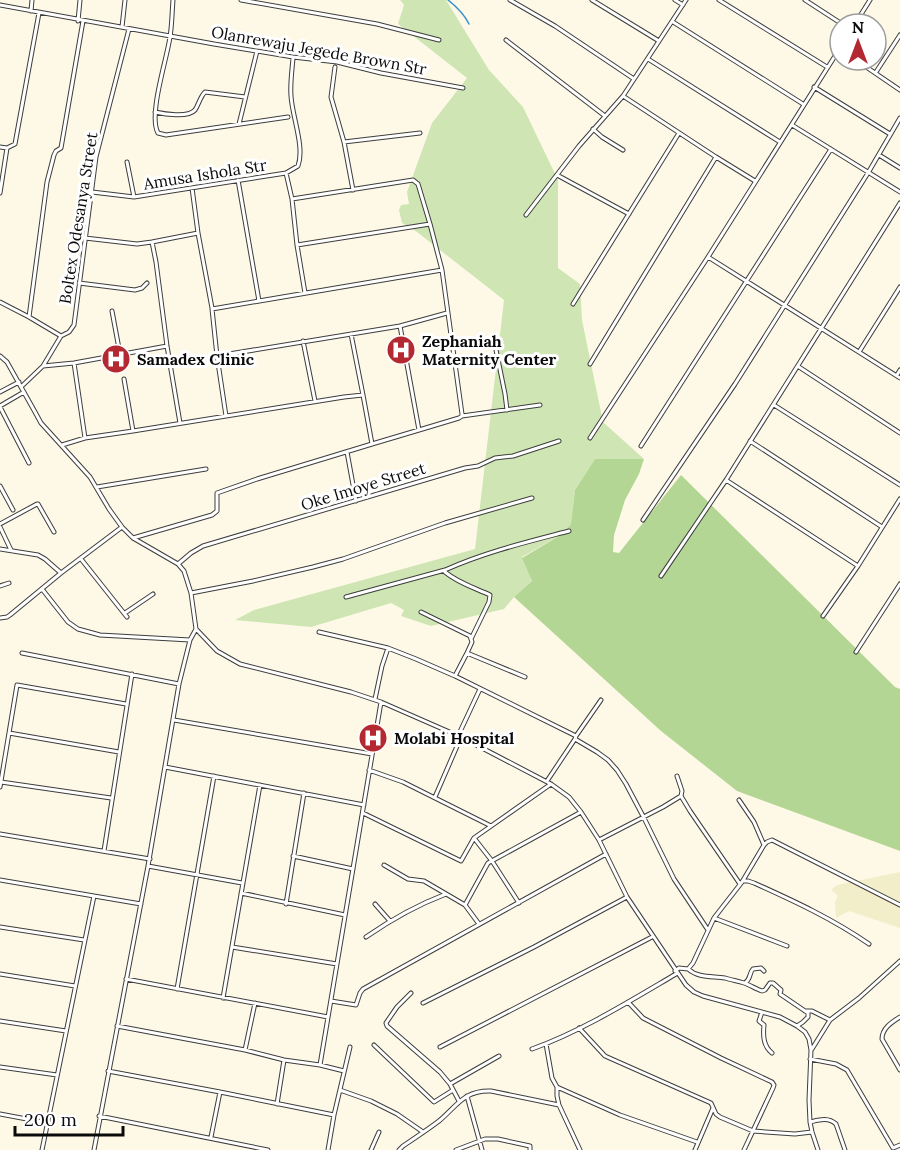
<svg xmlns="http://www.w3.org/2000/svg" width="900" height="1150" font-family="Lora,serif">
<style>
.farmland{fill:#f2eeca}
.green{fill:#cfe6b4}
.forest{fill:#b3d694}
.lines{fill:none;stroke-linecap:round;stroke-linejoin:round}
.stream{stroke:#3891c7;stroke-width:1.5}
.minor-casing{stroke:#3d3d3d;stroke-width:5}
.minor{stroke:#fff;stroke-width:3}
.labels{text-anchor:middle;stroke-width:6;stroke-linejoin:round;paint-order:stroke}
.street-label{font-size:16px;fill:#0a0a0a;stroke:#fff}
.poi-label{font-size:16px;font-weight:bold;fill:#0a0a0a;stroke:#fff;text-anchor:start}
</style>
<rect width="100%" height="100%" fill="#fef9e7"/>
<path class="farmland" d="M900,872V928L849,911L836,918L835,902L838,896L831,890L837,885Z"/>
<path class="green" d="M400,0H446L489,70L523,107L558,180V268L580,284L582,320L603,422L644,459H595L575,490L571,524L559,536L522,557L532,581L514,597L504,609L431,626L401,616L404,610L391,603L311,627L235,620L254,610L475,549L504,300L417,232L402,223L399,210L401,205L409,204L407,192L432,123L467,78L398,24L404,5Z"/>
<path class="forest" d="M595,459H644L639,474L625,500L614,535L613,552L619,553L681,475L895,687L900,689V851L737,791L661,731L514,597L532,581L522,558L559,536L571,524L575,490Z"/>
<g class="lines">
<path class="stream" d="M448,0C457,7 464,14 469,24"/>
<g class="minor-casing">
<path id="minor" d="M173,0C172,12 172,25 170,37C167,59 148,115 158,133L166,135L288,117
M241,0L377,24L439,40
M510,0L555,26L634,79
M592,0L659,41
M675,0L683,5
M719,0L827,67
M805,0L842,24
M0,5L214,44L293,57L337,62L381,73L463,88
M31,11L32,0
M78,21L80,0
M673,22L803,104
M855,24L870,0
M122,27L125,0
M506,40L605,116
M648,59L780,142
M856,60L900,90
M335,67L331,97L344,142L353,190
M876,72L900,35
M814,87L890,134
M623,96L716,157L755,181
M155,112C164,114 188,118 195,110C199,104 200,97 205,92L245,97
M239,124L257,51
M792,125L900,192
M593,129L602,137L623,150
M344,142L420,133
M0,147L7,148
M7,148L15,144L39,13
M879,155L900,168
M127,162L134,197
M286,173L292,199L297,245L430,224L442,270
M557,175L629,214
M238,180L259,301
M192,188L198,233
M92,192L134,197L286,173L298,166C305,147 292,116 291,96C290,83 292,71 293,58
M0,193L7,148
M292,199L413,180L418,184L430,224
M526,215L579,146L623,96L686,0
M85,238L137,244L152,242
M297,245L305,293
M708,257L900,378
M442,270L462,414V416L459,418L419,430L400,326L217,356L212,309Z
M79,283L135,290L142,288L147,283
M0,302L29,317L61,336
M573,304L679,133
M112,311L120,354
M29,317L47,182L54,155L56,151L61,148L83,21
M400,326L447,313
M351,334L363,395
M61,336L69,332L74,325L96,157L129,29
M494,340L505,394L507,410
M303,341L315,401
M859,352L900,287
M0,356L7,362L35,412L41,423L90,477L109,509L122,527L133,538L178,564L184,571L191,593L196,629L217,651L240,664L351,692L381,702L461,737L551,784L569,797L581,812L599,840L627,897L686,985L694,992L703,996L780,1017L797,1026L805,1032L809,1039L811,1050L809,1100L810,1122L812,1132L818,1150
M217,356L226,416
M74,363L85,438
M590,364L716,157
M43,366L61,336
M799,367L900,433
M897,375L900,370
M124,379L133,431
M22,386L43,366L74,363L167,346
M0,392L19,382
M774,405L900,485
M0,406L24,392
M0,407L29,463
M462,416L540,405
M180,423L167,346L156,262L152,242L198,233L212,308
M590,438L708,257L840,48
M750,441L882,527
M372,444L419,430
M62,445L85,438L133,431L344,397L363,395L372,444L257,479L217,493V511L212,515L133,538
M641,446L831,149
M347,452L356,501
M726,480L858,566
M0,486L13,510
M97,487L206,469
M643,520L735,384L868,173L900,118
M0,524L37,504H38L54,532
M0,527L11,550
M0,549L38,555L45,559L61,573
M81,559L127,617
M178,564L191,553L203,546L465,468L478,466L495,458L513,456L559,441
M661,576L726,480L900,203
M0,586L9,583
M42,589L68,622L78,629L100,635L190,640
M191,593L253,581L313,567L343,559L445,523L532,498
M346,597L445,570
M421,612L470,636L472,642L467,653
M125,613L153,594
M823,616L858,566L900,499
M0,618L7,617L10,615L61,573L122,527
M319,632L388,648L416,659L455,676L576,736L575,739L597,752L608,760L617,770L626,784L644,818L674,879L708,930
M471,639L489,602L490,595C475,588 458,583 445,572V570C485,552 527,542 569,531
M856,652L900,584
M22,653L179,684
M455,676L467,653L525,677
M375,699L382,666L388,648
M174,720L372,754
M9,733L119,752
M458,736L480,689
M576,736L601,700
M165,767L364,805
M369,770L403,782L491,826
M677,776L682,791L681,796L690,811L740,884
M547,781L575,739
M1,782L111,798
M0,787L17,685L126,704
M435,797L461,737
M739,800L754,822L764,845
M363,813L461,861L474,838L551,784
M0,834L150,859
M474,838L492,861L519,903
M599,840L663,807L681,796
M104,851L132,674
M293,856L353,869
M384,865L408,879L424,881L465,905L479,924
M148,866L242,883
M0,880L141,904
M743,881H748L754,883C794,901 833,919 869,944
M241,893L345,915
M286,904L304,793
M375,904L390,921
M465,905L488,863L581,812
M714,918L787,946
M0,927L84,940
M366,937C392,919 417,905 446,894
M232,947L337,964
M688,969C698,978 712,976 725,978C731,980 738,981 744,983C750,985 756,989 762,991L765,990L770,983H773L781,990L780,994L808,1013V1017L803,1022L797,1026
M675,971L679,968L688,969L693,963L714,918L742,882L764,845L767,842L772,840L900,905
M0,974L75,986
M126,979L328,1017
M745,983C751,979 749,973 753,969L761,968L764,971
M177,989L214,776
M411,993L397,1007L386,1023L387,1026L440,1072L450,1084L459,1101
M223,998L260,785
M331,1001L356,1005L360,993L363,989L606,854
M628,1002L643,1018L721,1058L772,1082L774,1085L773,1088L744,1150
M423,1003L534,947L627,897
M805,1011H812L830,1020
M762,1012L759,1021L764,1025C763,1035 763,1046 772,1053
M900,1017C892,1022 882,1028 882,1039L900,1070
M0,1021L66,1031
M117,1026L245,1050L284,1060L320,1065L344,1071
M579,1028L605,1056L711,1103L716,1114L720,1117L753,1131L795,1134L812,1132
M546,1044L552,1078L557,1087L620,1115L697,1142
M374,1045L434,1102L453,1090
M440,1047L652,937
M532,1049C582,1031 630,1001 676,974
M812,1049L830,1020L859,998L900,961
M245,1050L255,1003
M810,1059L836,1064L847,1070L893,1148L900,1145
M320,1065L381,702
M0,1067L57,1075
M108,1071L220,1092L334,1115
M450,1084L499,1056
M557,1087V1096L559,1105
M340,1090L371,1101L397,1114L423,1132
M467,1096L482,1150
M277,1104L284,1060
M0,1114L48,1123
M99,1116L268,1150
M810,1122C819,1120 828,1117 836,1124L845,1150
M211,1137L220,1092
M42,1150L94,896
M94,1150L148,866L179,684L190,640L196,629
M328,1150L334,1115L350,1047
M371,1150L379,1132
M399,1150L403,1146C415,1138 427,1130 439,1121C457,1106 464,1090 491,1091L559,1105L580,1150
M456,1150L485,1139H498L530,1146V1150
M695,1150L713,1108"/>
</g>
<use href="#minor" class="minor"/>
</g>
<defs>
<g id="hospital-disc" transform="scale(1.5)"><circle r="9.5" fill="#b32831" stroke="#fff"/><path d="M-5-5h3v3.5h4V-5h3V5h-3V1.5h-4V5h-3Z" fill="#fff"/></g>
</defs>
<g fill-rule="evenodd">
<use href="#hospital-disc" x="401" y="350"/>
<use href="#hospital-disc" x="116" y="359"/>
<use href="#hospital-disc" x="373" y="738"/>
</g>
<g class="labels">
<g class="street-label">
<text transform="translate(319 50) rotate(10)" y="6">Olanrewaju Jegede Brown Str</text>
<text transform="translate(205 174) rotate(-9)" y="6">Amusa Ishola Str</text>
<text transform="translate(78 218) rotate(-81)" y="6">Boltex Odesanya Street</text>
<text transform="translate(363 486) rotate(-17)" y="6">Oke Imoye Street</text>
</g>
<g class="poi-label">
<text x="422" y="347">Zephaniah<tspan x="422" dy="18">Maternity Center</tspan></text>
<text x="137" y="365">Samadex Clinic</text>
<text x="394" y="744">Molabi Hospital</text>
</g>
</g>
<g transform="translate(858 42)"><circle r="28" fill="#ffffff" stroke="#9d9d9d" stroke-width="1.5"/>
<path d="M0-4.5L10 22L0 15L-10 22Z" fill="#b32831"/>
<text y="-9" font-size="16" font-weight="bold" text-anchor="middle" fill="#0a0a0a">N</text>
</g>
<path d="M15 1126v9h108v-9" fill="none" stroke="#0a0a0a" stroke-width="3"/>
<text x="24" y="1126" font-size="18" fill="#0a0a0a" stroke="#ffffff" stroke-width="4.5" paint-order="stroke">200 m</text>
</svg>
